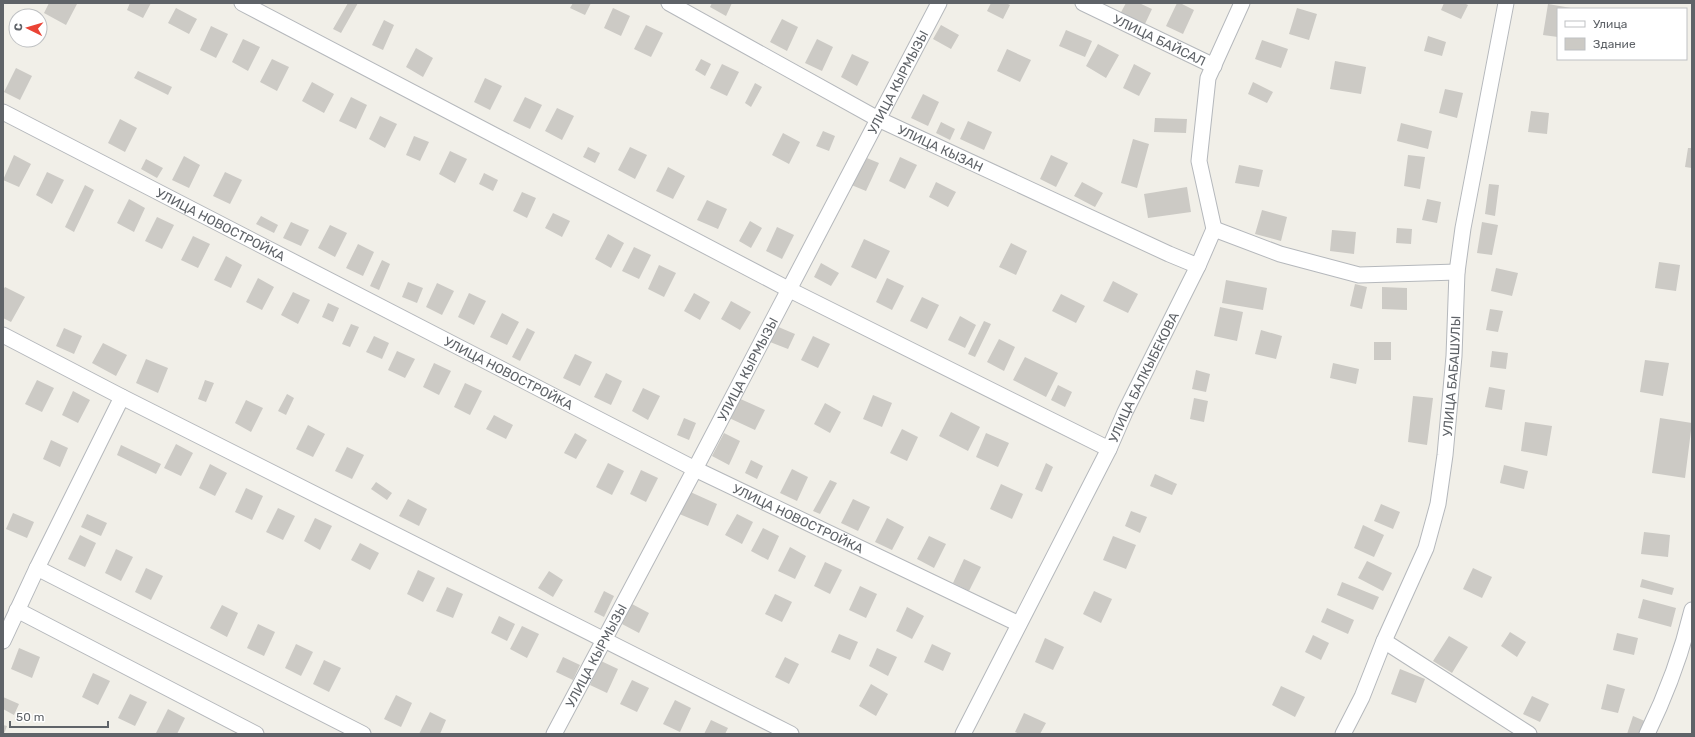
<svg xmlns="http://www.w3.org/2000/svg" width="1695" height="737" font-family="Rubik,sans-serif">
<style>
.building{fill:#cccac5}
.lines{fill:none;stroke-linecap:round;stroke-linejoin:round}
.street-casing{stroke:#b5b8bc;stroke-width:17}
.street{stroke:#fff;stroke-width:15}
.labels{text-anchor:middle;stroke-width:4;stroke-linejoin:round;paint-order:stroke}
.street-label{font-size:13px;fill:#5f6368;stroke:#fff}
</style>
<rect width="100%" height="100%" fill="#f1efe8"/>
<path class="building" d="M49,3H76L77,4L66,25L44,13Z
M130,3H151L143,18L127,10Z
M348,3H358L341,33L333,29Z
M573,3H591L585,15L570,8Z
M712,3H732L726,16L710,7Z
M991,3H1006L1010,5L1003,19L987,11Z
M1126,3H1139L1152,9L1144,26L1120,14Z
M1177,3H1180L1194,10L1183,34L1166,26Z
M1444,3H1464L1468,5L1461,19L1441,10Z
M1548,4L1571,8V9H1558V37L1543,35Z
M176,8L197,19L189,34L168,23Z
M613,8L630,16L621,36L604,28Z
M1297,8L1317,14L1309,40L1289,34Z
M782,19L798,27L787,51L770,42Z
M384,20L394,25L383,50L372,45Z
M646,25L663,33L651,57L634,49Z
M941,25L959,35L951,49L933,39Z
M211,26L228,34L216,58L200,50Z
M1066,30L1092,41L1085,57L1059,46Z
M1428,36L1446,42L1442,56L1424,51Z
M243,39L260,47L248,71L232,62Z
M817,39L833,47L822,71L805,63Z
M1262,40L1288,49L1281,68L1255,59Z
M1098,44L1119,55L1106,78L1086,66Z
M416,48L433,58L423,77L406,67Z
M1007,49L1031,60L1020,82L997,71Z
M852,54L869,62L857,86L841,77Z
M272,59L289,67L277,91L260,82Z
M701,59L711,64L705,76L695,70Z
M1335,61L1366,67L1361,94L1330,89Z
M722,64L739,72L727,96L710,88Z
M1134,64L1151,73L1139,96L1123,88Z
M16,68L32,76L20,100L4,92Z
M138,71L172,87L168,95L134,78Z
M485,78L502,86L490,110L474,102Z
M312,82L334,94L324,113L302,101Z
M1253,82L1273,92L1267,103L1248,94Z
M755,83L762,87L751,107L745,103Z
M1445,89L1463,93L1457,118L1439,113Z
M923,94L939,102L928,126L911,118Z
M351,97L367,105L356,129L339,121Z
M525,97L542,105L530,129L513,121Z
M557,108L574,116L562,140L545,131Z
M1531,111L1549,113L1547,134L1528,132Z
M380,116L397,124L385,148L369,139Z
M1155,118L1187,119L1186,133L1154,132Z
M120,119L137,128L125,152L108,143Z
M968,121L992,132L984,150L960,139Z
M941,122L955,129L950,140L936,133Z
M1401,123L1432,131L1428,149L1397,141Z
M823,131L835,136L829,151L816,146Z
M783,133L800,142L789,164L772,155Z
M414,136L429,142L420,161L406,155Z
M1133,139L1149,144L1137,188L1121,183Z
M588,147L600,153L595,163L583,157Z
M630,147L647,155L635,179L618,170Z
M1688,148H1692V168L1685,167Z
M450,151L467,159L455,183L439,174Z
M14,155L31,164L19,187L3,180Z
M1051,155L1068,163L1056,187L1040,179Z
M1408,155L1425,157L1420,189L1404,186Z
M184,156L200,165L189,188L172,180Z
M862,156L879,163L866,191L849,184Z
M900,157L917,165L905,189L889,181Z
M146,159L163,168L157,178L141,169Z
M1239,165L1263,170L1259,187L1235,183Z
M668,167L685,176L673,199L656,191Z
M47,172L64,180L52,204L36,195Z
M225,172L242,180L230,204L213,196Z
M484,173L498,180L493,191L479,184Z
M936,182L956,192L948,207L929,197Z
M1082,182L1103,193L1095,207L1074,196Z
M1489,184L1499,185L1495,216L1485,214Z
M85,185L94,190L74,232L65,227Z
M1187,187L1191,212L1148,218L1144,194Z
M522,192L536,198L527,218L513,211Z
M129,199L145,208L134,232L117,223Z
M1427,199L1441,202L1437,223L1422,220Z
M707,200L727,209L718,229L697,220Z
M1262,210L1287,217L1281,241L1255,234Z
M553,213L570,221L562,237L545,228Z
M261,216L278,225L274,233L256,224Z
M157,217L174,225L162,249L145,241Z
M750,221L762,228L751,248L739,241Z
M291,222L309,230L301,246L283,238Z
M1482,222L1498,225L1492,255L1477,253Z
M330,225L347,233L335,257L318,248Z
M777,227L794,235L782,259L766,251Z
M1397,228L1412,229L1411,244L1396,243Z
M1332,230L1356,232L1354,254L1330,251Z
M608,234L624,243L611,268L595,259Z
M193,236L210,244L198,268L181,260Z
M864,239L890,251L876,279L851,267Z
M1011,243L1027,251L1016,275L999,267Z
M358,244L374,252L363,276L346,268Z
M634,247L651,255L639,279L622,271Z
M226,256L242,265L231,288L214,280Z
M382,260L390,264L379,290L370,286Z
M1659,262L1680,265L1676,291L1655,288Z
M821,263L839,273L831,286L814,277Z
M659,265L676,273L664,297L648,289Z
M1496,268L1518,273L1512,296L1491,291Z
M258,278L274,287L262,310L246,302Z
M887,278L904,286L892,310L876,302Z
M1226,280L1267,288L1263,310L1222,303Z
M1113,281L1138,294L1128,313L1103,301Z
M408,282L423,288L417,303L402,297Z
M437,283L454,291L442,315L426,307Z
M1355,284L1367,287L1362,309L1350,306Z
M5,287L25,297L11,322L3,318V290Z
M1382,287L1407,288V310L1382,309Z
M293,292L310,300L298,324L281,315Z
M469,293L486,301L474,325L458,317Z
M694,293L710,302L700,320L684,311Z
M1061,294L1085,306L1076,323L1052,311Z
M922,297L939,305L927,329L910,321Z
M731,301L751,312L740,330L721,319Z
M328,303L339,308L333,322L322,317Z
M1220,307L1243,312L1237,341L1214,336Z
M1490,309L1503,311L1498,332L1486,330Z
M502,313L519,322L507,345L490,337Z
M960,316L976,325L965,348L948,340Z
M984,321L991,324L975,357L968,354Z
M351,324L359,327L350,347L342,344Z
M776,326L795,334L788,349L770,342Z
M64,328L82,336L74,354L56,346Z
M527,328L535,332L520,361L512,357Z
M1261,330L1282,336L1276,359L1255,354Z
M374,336L389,343L382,359L366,352Z
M813,336L830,344L818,368L801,360Z
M999,339L1015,347L1004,371L987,362Z
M1374,342H1391V360H1374Z
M103,343L127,355L116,376L92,363Z
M397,351L415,359L405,378L388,370Z
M1492,351L1508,353L1506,369L1490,367Z
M575,354L592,362L580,386L563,378Z
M1025,357L1058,373L1046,397L1013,380Z
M146,359L168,368L158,393L136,383Z
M1645,360L1669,363L1663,396L1640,392Z
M434,363L451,371L439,395L423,387Z
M1333,363L1359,369L1356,384L1330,378Z
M1196,370L1210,374L1206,392L1192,389Z
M606,373L622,381L611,405L594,397Z
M37,380L54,388L42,412L25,404Z
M205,380L214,383L206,402L198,399Z
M465,383L482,391L470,415L454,407Z
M1058,385L1072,392L1065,407L1051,400Z
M1489,387L1505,390L1502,410L1485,407Z
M643,388L660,396L648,420L632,411Z
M73,391L90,400L78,423L62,415Z
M287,394L294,398L286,415L278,411Z
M873,395L892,403L882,427L863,419Z
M1413,396L1433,398L1427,445L1408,442Z
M736,397L765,410L755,430L727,417Z
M1194,398L1208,401L1204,422L1190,419Z
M246,400L263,408L251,432L235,423Z
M825,403L841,412L830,433L814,424Z
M951,412L980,427L968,451L939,436Z
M494,415L513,425L506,439L486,429Z
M684,418L696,423L689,440L677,435Z
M1660,418L1692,423L1685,478L1652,473Z
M1525,422L1552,426L1547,456L1521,451Z
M308,425L325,434L313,457L296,449Z
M902,429L918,437L907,461L890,453Z
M575,433L587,440L576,459L564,453Z
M724,433L740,441L729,465L712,456Z
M986,433L1009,443L998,467L976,457Z
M51,440L68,448L60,467L43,459Z
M176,444L193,453L181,476L164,468Z
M121,445L161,464L156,474L117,455Z
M347,447L364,455L352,479L335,471Z
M751,460L763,466L757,479L745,473Z
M608,463L624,471L612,495L596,487Z
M1046,463L1053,467L1042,492L1035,489Z
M210,464L227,473L215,496L199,488Z
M1504,465L1528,471L1524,489L1500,483Z
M792,469L808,477L797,501L780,493Z
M641,470L658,478L646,502L630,494Z
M1155,474L1177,484L1172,495L1150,486Z
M830,480L837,483L820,514L813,511Z
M376,482L392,493L387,500L371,489Z
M1001,484L1023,494L1012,519L990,509Z
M246,488L263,496L252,520L235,512Z
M686,490L717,504L708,526L677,513Z
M408,499L427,509L419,526L399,516Z
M853,499L870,507L858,531L841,523Z
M1381,504L1400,512L1393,529L1374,521Z
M278,508L295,516L283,540L266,532Z
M1131,511L1147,517L1140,533L1125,526Z
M13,513L34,522L27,538L6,529Z
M87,514L107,523L101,536L81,527Z
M737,514L753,522L742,544L725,535Z
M315,518L332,526L320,550L304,541Z
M887,518L904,527L892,550L875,542Z
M1363,525L1384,535L1374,557L1354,548Z
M763,528L779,536L768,560L751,551Z
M1644,532L1670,535L1668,557L1641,554Z
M80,535L96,543L85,567L68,559Z
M929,536L946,544L934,568L917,559Z
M1113,536L1136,545L1126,569L1103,560Z
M360,543L379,553L370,570L351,560Z
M790,547L806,556L795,579L778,571Z
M116,549L133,557L121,581L105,573Z
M964,559L981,567L969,591L953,583Z
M1367,561L1392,573L1383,591L1358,578Z
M825,562L842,570L830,594L814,586Z
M146,568L163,576L151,600L135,592Z
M1473,568L1492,577L1482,598L1463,589Z
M418,570L435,578L423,602L407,594Z
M549,571L563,580L553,597L538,588Z
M1642,579L1674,588L1672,595L1640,587Z
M1342,582L1379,597L1373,610L1337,595Z
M860,586L877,594L866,618L849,610Z
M447,587L463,594L453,618L436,611Z
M604,591L614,596L604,617L594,612Z
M1094,591L1112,599L1101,623L1083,614Z
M775,594L792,602L782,622L765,614Z
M1643,599L1676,608L1671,627L1638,618Z
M632,604L649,613L639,633L622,624Z
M222,605L238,613L227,637L210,628Z
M907,607L924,616L912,639L896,631Z
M1327,608L1354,620L1348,634L1321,622Z
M499,616L515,624L507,641L491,633Z
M258,624L275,632L264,656L247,648Z
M522,626L539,634L527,658L510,649Z
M1510,632L1526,642L1517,657L1501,646Z
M1617,633L1638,638L1634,655L1613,650Z
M839,634L858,642L850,660L831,652Z
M1313,635L1329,643L1321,660L1305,652Z
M1449,636L1468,647L1452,673L1433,661Z
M1045,638L1064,647L1053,670L1035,662Z
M296,644L313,652L301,676L285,668Z
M932,644L951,653L943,671L924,662Z
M19,648L40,657L32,678L11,669Z
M877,648L897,657L888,676L869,666Z
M563,657L580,665L573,680L556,672Z
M785,657L799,664L789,684L775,677Z
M324,660L341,668L329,692L313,684Z
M601,661L618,669L607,693L590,685Z
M1400,669L1425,679L1416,703L1391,694Z
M93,673L110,681L98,705L82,697Z
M632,680L649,688L637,712L620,704Z
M871,684L888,694L876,716L859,706Z
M1607,684L1625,689L1618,713L1601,709Z
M1281,686L1305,697L1295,717L1272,705Z
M130,694L147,702L135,726L118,718Z
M396,695L412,703L401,727L384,719Z
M1532,696L1549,704L1540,722L1523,714Z
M3,697L19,704L14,715L3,709Z
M675,700L691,708L680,732L663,724Z
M168,709L185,718L177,734H158L156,733Z
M430,712L446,720L440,734H419Z
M1024,713L1046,723L1040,734H1020L1015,732Z
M1633,716L1647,722L1643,734H1627Z
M711,720L728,728L725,734H704Z
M3,725L7,726L4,734H3Z"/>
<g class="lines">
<g class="street-casing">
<g id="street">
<path d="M242,3L788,289L1109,449"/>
<path id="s1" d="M669,3L878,119L1169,254L1198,266"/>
<path id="s2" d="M1083,3L1214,66"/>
<path id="s3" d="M3,112L695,469L1019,624"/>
<path d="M1214,229L1280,254L1359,275L1457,272"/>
<path d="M3,335L122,397L791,734"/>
<path d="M37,568L363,734"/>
<path d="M17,610L256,734"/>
<path d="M3,641L37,568L122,397"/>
<path d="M1384,641L1529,734"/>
<path id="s4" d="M554,734L695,469L939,3"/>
<path id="s5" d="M963,734L1109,449L1125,412L1198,266L1214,229L1199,161L1208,78L1242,3"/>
<path id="s6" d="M1343,734L1362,697L1384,641L1426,548L1438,504L1445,455L1454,356L1457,272L1463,228L1506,3"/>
<path d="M1647,734C1666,695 1682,652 1692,610"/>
</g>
</g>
<use href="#street" class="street"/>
</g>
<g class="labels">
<g class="street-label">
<text dy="5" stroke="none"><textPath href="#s2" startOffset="85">УЛИЦА БАЙСАЛ</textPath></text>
<text dy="5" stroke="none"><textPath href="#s4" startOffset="737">УЛИЦА КЫРМЫЗЫ</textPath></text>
<text dy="5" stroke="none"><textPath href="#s1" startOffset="308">УЛИЦА КЫЗАН</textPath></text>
<text dy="5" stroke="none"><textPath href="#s3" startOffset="245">УЛИЦА НОВОСТРОЙКА</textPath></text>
<text dy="5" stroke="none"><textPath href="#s4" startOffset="413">УЛИЦА КЫРМЫЗЫ</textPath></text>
<text dy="5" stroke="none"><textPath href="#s3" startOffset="569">УЛИЦА НОВОСТРОЙКА</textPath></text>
<text dy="5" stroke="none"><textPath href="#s6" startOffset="378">УЛИЦА БАБАШУЛЫ</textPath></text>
<text dy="5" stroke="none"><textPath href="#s5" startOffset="400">УЛИЦА БАЛКЫБЕКОВА</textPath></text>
<text dy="5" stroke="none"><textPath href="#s3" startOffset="893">УЛИЦА НОВОСТРОЙКА</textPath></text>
<text dy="5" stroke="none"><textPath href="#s4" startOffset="89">УЛИЦА КЫРМЫЗЫ</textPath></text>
</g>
</g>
<rect width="1695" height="737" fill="none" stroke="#5f6368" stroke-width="8"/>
<rect x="1557" y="8" width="130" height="52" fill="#ffffff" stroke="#bfc1c3"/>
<rect x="1565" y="21" width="20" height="6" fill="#ffffff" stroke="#bfc1c3"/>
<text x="1593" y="28" font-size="12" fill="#5f6368">Улица</text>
<rect x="1565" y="38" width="20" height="12" fill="#cccac5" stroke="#bfc1c3"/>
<text x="1593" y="48" font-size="12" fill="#5f6368">Здание</text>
<g transform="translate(28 28) rotate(275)"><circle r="19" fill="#ffffff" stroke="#bfc1c3"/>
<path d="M0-3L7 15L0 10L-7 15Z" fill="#ea4335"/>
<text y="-6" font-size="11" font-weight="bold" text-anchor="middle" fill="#5f6368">С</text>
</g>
<path d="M10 721v6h98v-6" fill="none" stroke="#5f6368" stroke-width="2"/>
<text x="16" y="721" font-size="12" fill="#5f6368" stroke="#ffffff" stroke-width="3" paint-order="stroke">50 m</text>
</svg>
